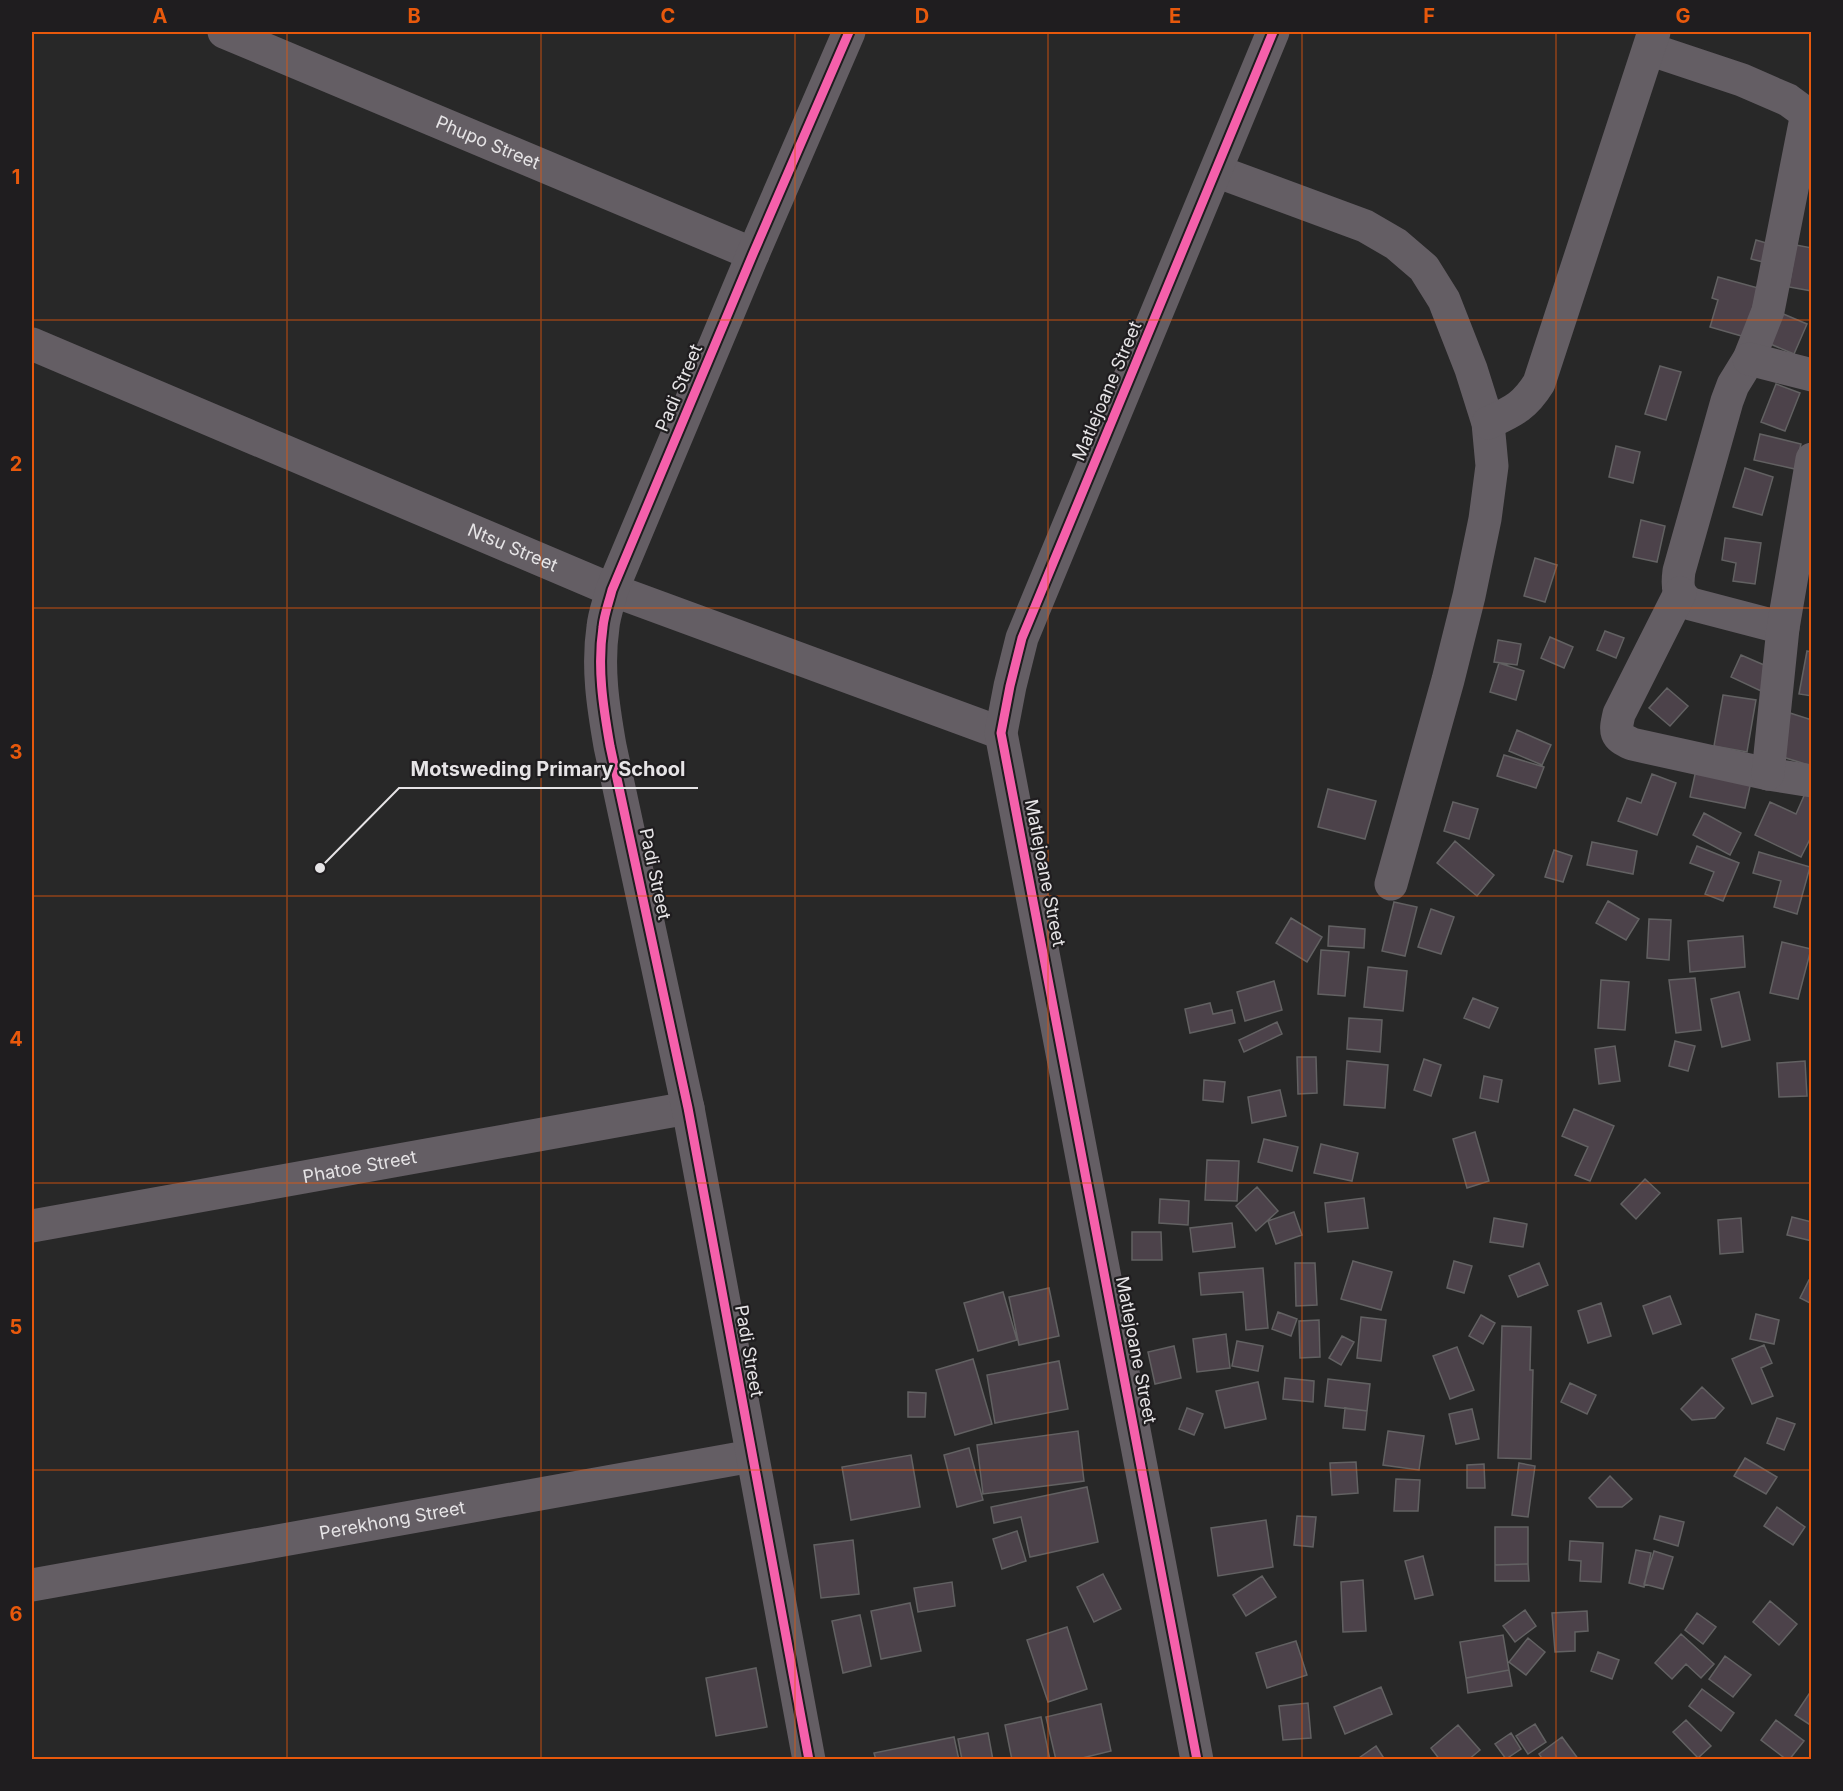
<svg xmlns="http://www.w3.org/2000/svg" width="1843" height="1791" font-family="Inter,sans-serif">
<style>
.building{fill:#4c424a;stroke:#626162;stroke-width:1.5}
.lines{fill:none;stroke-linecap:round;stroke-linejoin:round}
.minor{stroke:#645e64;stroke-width:33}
.cycleway-casing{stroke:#1f1d1f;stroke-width:13}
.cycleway{stroke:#f560ab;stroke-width:9}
.grid{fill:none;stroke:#e8590c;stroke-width:1.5;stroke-opacity:0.55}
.labels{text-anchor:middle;stroke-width:4.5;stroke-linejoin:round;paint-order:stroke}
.street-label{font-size:18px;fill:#e6e4e6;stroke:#1f1d1f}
.leader{fill:none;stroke:#e6e4e6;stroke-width:2}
.callout-dot{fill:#e6e4e6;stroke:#1f1d1f;stroke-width:2}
.callout-label{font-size:20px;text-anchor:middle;font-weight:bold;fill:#e6e4e6;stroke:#1f1d1f;stroke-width:4.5;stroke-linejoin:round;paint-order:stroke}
.neatline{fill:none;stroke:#e8590c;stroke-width:2}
.grid-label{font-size:20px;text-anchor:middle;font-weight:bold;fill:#e8590c}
</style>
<rect width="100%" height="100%" fill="#282828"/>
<path class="building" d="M1756,240L1780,247L1775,265L1751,259Z
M1796,245L1812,248V291L1789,287Z
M1718,277L1758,288L1745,337L1710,327L1718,300L1712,298Z
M1781,313L1807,324L1794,354L1768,343Z
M1660,366L1681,372L1666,420L1645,414Z
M1776,384L1800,393L1785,431L1761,422Z
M1760,434L1801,444L1795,469L1754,460Z
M1616,446L1640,452L1633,483L1609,477Z
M1745,468L1773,477L1762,515L1733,507Z
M1641,520L1665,526L1657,562L1633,557Z
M1725,538L1761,543L1755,584L1733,581L1736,563L1722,560Z
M1535,558L1557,565L1545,602L1524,596Z
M1605,631L1624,638L1616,658L1597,650Z
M1550,637L1573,647L1564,668L1541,658Z
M1498,640L1521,644L1517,665L1494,662Z
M1807,651L1812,652V696L1799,694Z
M1741,655L1771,668L1761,691L1731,677Z
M1499,663L1524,671L1516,700L1490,692Z
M1667,688L1688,706L1670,726L1649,708Z
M1723,695L1756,700L1747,752L1714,746Z
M1790,713L1812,720V766L1776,755Z
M1517,730L1551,745L1542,765L1509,751Z
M1504,755L1544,767L1536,788L1497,776Z
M1696,770L1751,782L1745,808L1690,797Z
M1652,774L1676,783L1657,835L1618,821L1627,798L1641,803Z
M1328,789L1376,801L1365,839L1318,827Z
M1807,789L1812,791V835L1801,857L1755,835L1770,802L1796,814Z
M1453,802L1478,809L1469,839L1444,831Z
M1704,813L1741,833L1730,855L1693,835Z
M1455,841L1494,875L1477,896L1437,863Z
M1592,842L1637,851L1633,874L1587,865Z
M1697,846L1739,863L1723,901L1705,894L1714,872L1690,863Z
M1554,850L1572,856L1563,882L1545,877Z
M1759,852L1810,867L1797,914L1774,907L1781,881L1753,873Z
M1608,901L1639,919L1626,940L1596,923Z
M1394,902L1417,907L1405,956L1382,951Z
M1431,909L1454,917L1441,954L1418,947Z
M1291,918L1322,937L1307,962L1276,943Z
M1649,919L1671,920L1669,960L1647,958Z
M1329,926L1365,929L1364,948L1328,946Z
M1743,936L1745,967L1690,972L1688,941Z
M1782,942L1811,949L1798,999L1770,993Z
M1321,950L1349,952L1345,996L1318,994Z
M1368,967L1407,971L1403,1011L1364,1007Z
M1695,978L1701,1030L1676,1033L1669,980Z
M1601,980L1629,982L1625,1030L1598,1028Z
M1274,981L1282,1010L1245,1021L1237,992Z
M1739,992L1750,1040L1722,1047L1711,999Z
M1473,998L1498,1008L1489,1028L1464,1018Z
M1210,1003L1213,1014L1232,1010L1235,1023L1190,1033L1185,1009Z
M1349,1018L1382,1020L1380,1052L1347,1049Z
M1277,1022L1282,1034L1244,1052L1239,1040Z
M1675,1041L1695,1046L1688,1071L1669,1066Z
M1615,1046L1620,1081L1599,1084L1595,1049Z
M1297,1057H1316L1317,1093L1298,1094Z
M1424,1059L1441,1065L1431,1096L1414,1090Z
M1347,1061L1388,1065L1385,1108L1344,1105Z
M1805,1061L1807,1096L1779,1097L1777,1063Z
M1484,1076L1502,1080L1498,1102L1480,1098Z
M1204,1080L1225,1082L1223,1102L1203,1100Z
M1280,1090L1286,1116L1252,1123L1248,1097Z
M1574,1109L1614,1126L1590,1181L1575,1175L1588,1147L1562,1136Z
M1475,1132L1489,1181L1467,1188L1453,1139Z
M1264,1139L1298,1147L1292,1171L1258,1162Z
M1321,1144L1358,1153L1352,1181L1314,1173Z
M1207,1160L1239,1161L1237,1201L1205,1200Z
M1645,1179L1660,1193L1636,1219L1621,1204Z
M1257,1187L1278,1211L1256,1231L1236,1206Z
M1364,1198L1368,1228L1328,1232L1325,1203Z
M1160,1199L1189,1201L1188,1225L1159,1223Z
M1294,1212L1302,1235L1276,1244L1268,1221Z
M1792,1217L1812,1222V1241L1787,1235Z
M1494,1218L1527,1224L1523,1247L1490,1242Z
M1741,1218L1743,1252L1720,1254L1718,1220Z
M1232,1223L1235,1247L1193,1252L1190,1228Z
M1132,1232H1161L1162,1260H1132Z
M1353,1261L1392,1272L1381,1310L1341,1299Z
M1454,1261L1472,1266L1464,1293L1447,1288Z
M1295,1263H1315L1317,1305L1296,1306Z
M1539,1263L1548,1285L1518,1297L1509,1276Z
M1263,1268L1268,1328L1246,1330L1243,1292L1201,1295L1199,1273Z
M1809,1280L1812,1281V1304L1800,1298Z
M1049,1288L1059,1336L1019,1345L1009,1297Z
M1003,1292L1017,1340L978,1351L964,1303Z
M1670,1296L1681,1324L1653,1334L1643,1306Z
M1601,1303L1611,1336L1588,1343L1578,1311Z
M1278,1312L1297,1319L1291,1336L1272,1329Z
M1756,1314L1779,1320L1774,1344L1750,1339Z
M1481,1315L1495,1323L1483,1344L1469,1336Z
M1361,1317L1386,1320L1381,1361L1357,1358Z
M1319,1320L1320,1357L1300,1358L1299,1321Z
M1502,1326L1531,1327L1530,1370H1533L1531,1459L1498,1458Z
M1226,1334L1230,1368L1197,1372L1193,1339Z
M1342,1336L1354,1342L1341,1365L1329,1358Z
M1237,1341L1263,1346L1258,1371L1232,1366Z
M1764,1345L1772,1363L1761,1368L1773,1396L1752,1404L1732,1359Z
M1174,1346L1181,1378L1155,1384L1148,1352Z
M1457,1347L1474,1390L1450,1399L1433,1356Z
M973,1359L992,1424L955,1435L936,1370Z
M1059,1361L1068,1409L995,1423L987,1375Z
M1285,1378L1314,1381L1313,1402L1283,1399Z
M1328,1379L1370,1384L1367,1411L1325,1406Z
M1258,1382L1266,1419L1225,1428L1216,1391Z
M1570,1383L1596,1395L1587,1414L1561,1402Z
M1702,1387L1724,1408L1715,1418L1692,1420L1681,1409Z
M908,1392L926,1393L925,1417H908Z
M1187,1408L1203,1414L1194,1435L1179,1429Z
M1345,1408L1367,1411L1365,1430L1343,1428Z
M1472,1409L1479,1439L1456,1444L1449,1414Z
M1777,1418L1795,1424L1784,1450L1767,1443Z
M1078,1431L1084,1481L983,1494L977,1445Z
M1388,1431L1424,1436L1419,1470L1383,1465Z
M969,1448L983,1500L957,1507L944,1455Z
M911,1455L920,1507L851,1520L842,1467Z
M1745,1458L1777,1477L1766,1494L1734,1476Z
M1356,1462L1358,1493L1332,1495L1330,1463Z
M1519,1463L1535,1466L1528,1517L1512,1515Z
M1484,1464L1485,1488H1467V1465Z
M1610,1476L1632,1499L1622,1507H1597L1589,1498Z
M1396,1479L1420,1480L1418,1511H1394Z
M1087,1487L1098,1542L1030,1557L1021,1517L994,1523L991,1507Z
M1777,1507L1805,1527L1793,1545L1764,1526Z
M1297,1516L1316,1517L1313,1547L1294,1545Z
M1660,1516L1684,1522L1678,1546L1654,1539Z
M1266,1520L1273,1567L1218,1576L1211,1528Z
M1495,1527H1528V1564L1495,1565Z
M1017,1531L1026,1561L1002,1569L993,1539Z
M853,1540L859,1594L821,1598L814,1545Z
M1570,1541L1603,1543L1601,1582L1580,1581L1581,1561L1569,1560Z
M1636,1550L1651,1553L1644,1587L1629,1583Z
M1654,1551L1673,1557L1663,1589L1644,1584Z
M1423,1556L1433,1595L1415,1599L1405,1561Z
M1528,1564L1529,1581H1495V1565Z
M1103,1574L1121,1609L1094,1622L1077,1587Z
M1262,1576L1276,1597L1246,1616L1233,1595Z
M1363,1580L1366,1631L1343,1632L1341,1582Z
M952,1582L955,1606L918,1612L914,1588Z
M1770,1601L1797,1624L1779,1645L1753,1622Z
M910,1603L921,1651L881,1659L871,1611Z
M1525,1610L1536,1626L1515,1642L1503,1626Z
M1587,1611L1588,1631L1575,1632V1651L1555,1652L1552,1613Z
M1697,1613L1716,1627L1703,1644L1685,1630Z
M860,1615L871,1666L843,1673L832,1621Z
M1067,1627L1087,1689L1048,1702L1027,1640Z
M1681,1634L1714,1664L1701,1678L1686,1664L1672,1679L1655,1663Z
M1503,1635L1509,1670L1466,1678L1460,1642Z
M1528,1638L1545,1652L1526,1675L1509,1662Z
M1296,1641L1307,1675L1267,1688L1256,1653Z
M1598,1652L1619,1660L1612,1679L1591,1671Z
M1725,1656L1751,1675L1733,1697L1709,1679Z
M756,1668L767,1727L716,1736L706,1678Z
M1509,1670L1512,1686L1468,1693L1466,1678Z
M1381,1687L1392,1714L1345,1734L1334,1707Z
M1702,1689L1734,1713L1721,1731L1689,1706Z
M1809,1694L1812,1696V1726L1795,1715Z
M1308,1703L1311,1738L1283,1740L1279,1706Z
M1101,1704L1111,1751L1074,1760H1056L1046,1717Z
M1041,1717L1050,1760H1012L1005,1725Z
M1686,1720L1711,1746L1698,1758L1673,1732Z
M1776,1720L1804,1741L1789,1760H1787L1761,1740Z
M1535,1724L1546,1742L1528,1754L1516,1736Z
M1458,1725L1480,1750L1468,1760H1440L1431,1748Z
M988,1733L993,1760H962L958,1739Z
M1511,1733L1521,1749L1506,1759L1495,1744Z
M954,1737L959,1760H876L874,1753Z
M1562,1737L1579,1760H1543L1539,1754Z
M1376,1746L1385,1760H1356Z"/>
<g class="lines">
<g class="minor">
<path id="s1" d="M224,32L753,254"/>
<path d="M1649,49L1742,80L1788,100L1803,111L1806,118L1768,311L1749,359L1733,385L1727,401L1679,571C1677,586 1677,595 1691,604L1783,628"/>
<path d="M1216,171L1365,226L1396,244L1424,268L1444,300L1471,369L1488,423L1492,466L1485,519L1469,596L1448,680L1391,884"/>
<path id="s2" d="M32,344L612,590L1001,733"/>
<path d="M1749,359L1812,375"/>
<path d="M1488,423C1513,411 1524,407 1539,383L1654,32"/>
<path d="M1680,593L1619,714C1615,732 1614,736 1632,744L1768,774L1812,781"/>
<path d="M1768,774L1783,628L1812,459"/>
<path id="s3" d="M32,1226L688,1108"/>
<path id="s4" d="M32,1585L752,1456"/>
<path d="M809,1760L688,1108L610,746C603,706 597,667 603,627C604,615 609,602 612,590L753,254L849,32"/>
<path d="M1197,1760L1001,733L1010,686L1022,638L1273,32"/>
</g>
<g class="cycleway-casing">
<path id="cycleway" d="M809,1760L688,1108L610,746C603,706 597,667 603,627C604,615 609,602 612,590L753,254L849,32
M1197,1760L1001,733L1010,686L1022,638L1273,32"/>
</g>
<use href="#cycleway" class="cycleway"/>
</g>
<path class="grid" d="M287,32V1760M541,32V1760M795,32V1760M1048,32V1760M1302,32V1760M1556,32V1760M32,320H1812M32,608H1812M32,896H1812M32,1183H1812M32,1470H1812"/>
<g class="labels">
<g class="street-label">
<text dy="6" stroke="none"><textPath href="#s1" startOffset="286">Phupo Street</textPath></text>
<text transform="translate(679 388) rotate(-67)" y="6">Padi Street</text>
<text transform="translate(1107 391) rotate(-67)" y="6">Matlejoane Street</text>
<text dy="6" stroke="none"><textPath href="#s2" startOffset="522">Ntsu Street</textPath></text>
<text transform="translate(1045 873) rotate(79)" y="6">Matlejoane Street</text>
<text transform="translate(655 874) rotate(78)" y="6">Padi Street</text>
<text dy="6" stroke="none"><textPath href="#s3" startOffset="333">Phatoe Street</textPath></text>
<text transform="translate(1136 1350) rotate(79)" y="6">Matlejoane Street</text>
<text transform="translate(749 1351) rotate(80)" y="6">Padi Street</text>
<text dy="6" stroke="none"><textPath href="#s4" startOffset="366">Perekhong Street</textPath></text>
</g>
</g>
<path class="leader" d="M320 868L399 788H698"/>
<circle class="callout-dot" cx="320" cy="868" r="6"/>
<g class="callout-label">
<text x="548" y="776">Motsweding Primary School</text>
</g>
<rect width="1843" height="1791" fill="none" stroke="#1f1d1f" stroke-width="66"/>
<rect x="33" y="33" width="1777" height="1725" class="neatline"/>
<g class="grid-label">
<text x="160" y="23">A</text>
<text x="414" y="23">B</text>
<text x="668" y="23">C</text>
<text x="922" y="23">D</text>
<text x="1175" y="23">E</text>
<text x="1429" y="23">F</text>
<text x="1683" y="23">G</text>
<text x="16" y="184">1</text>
<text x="16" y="471">2</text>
<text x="16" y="759">3</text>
<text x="16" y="1046">4</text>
<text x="16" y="1334">5</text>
<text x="16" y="1621">6</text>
</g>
</svg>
